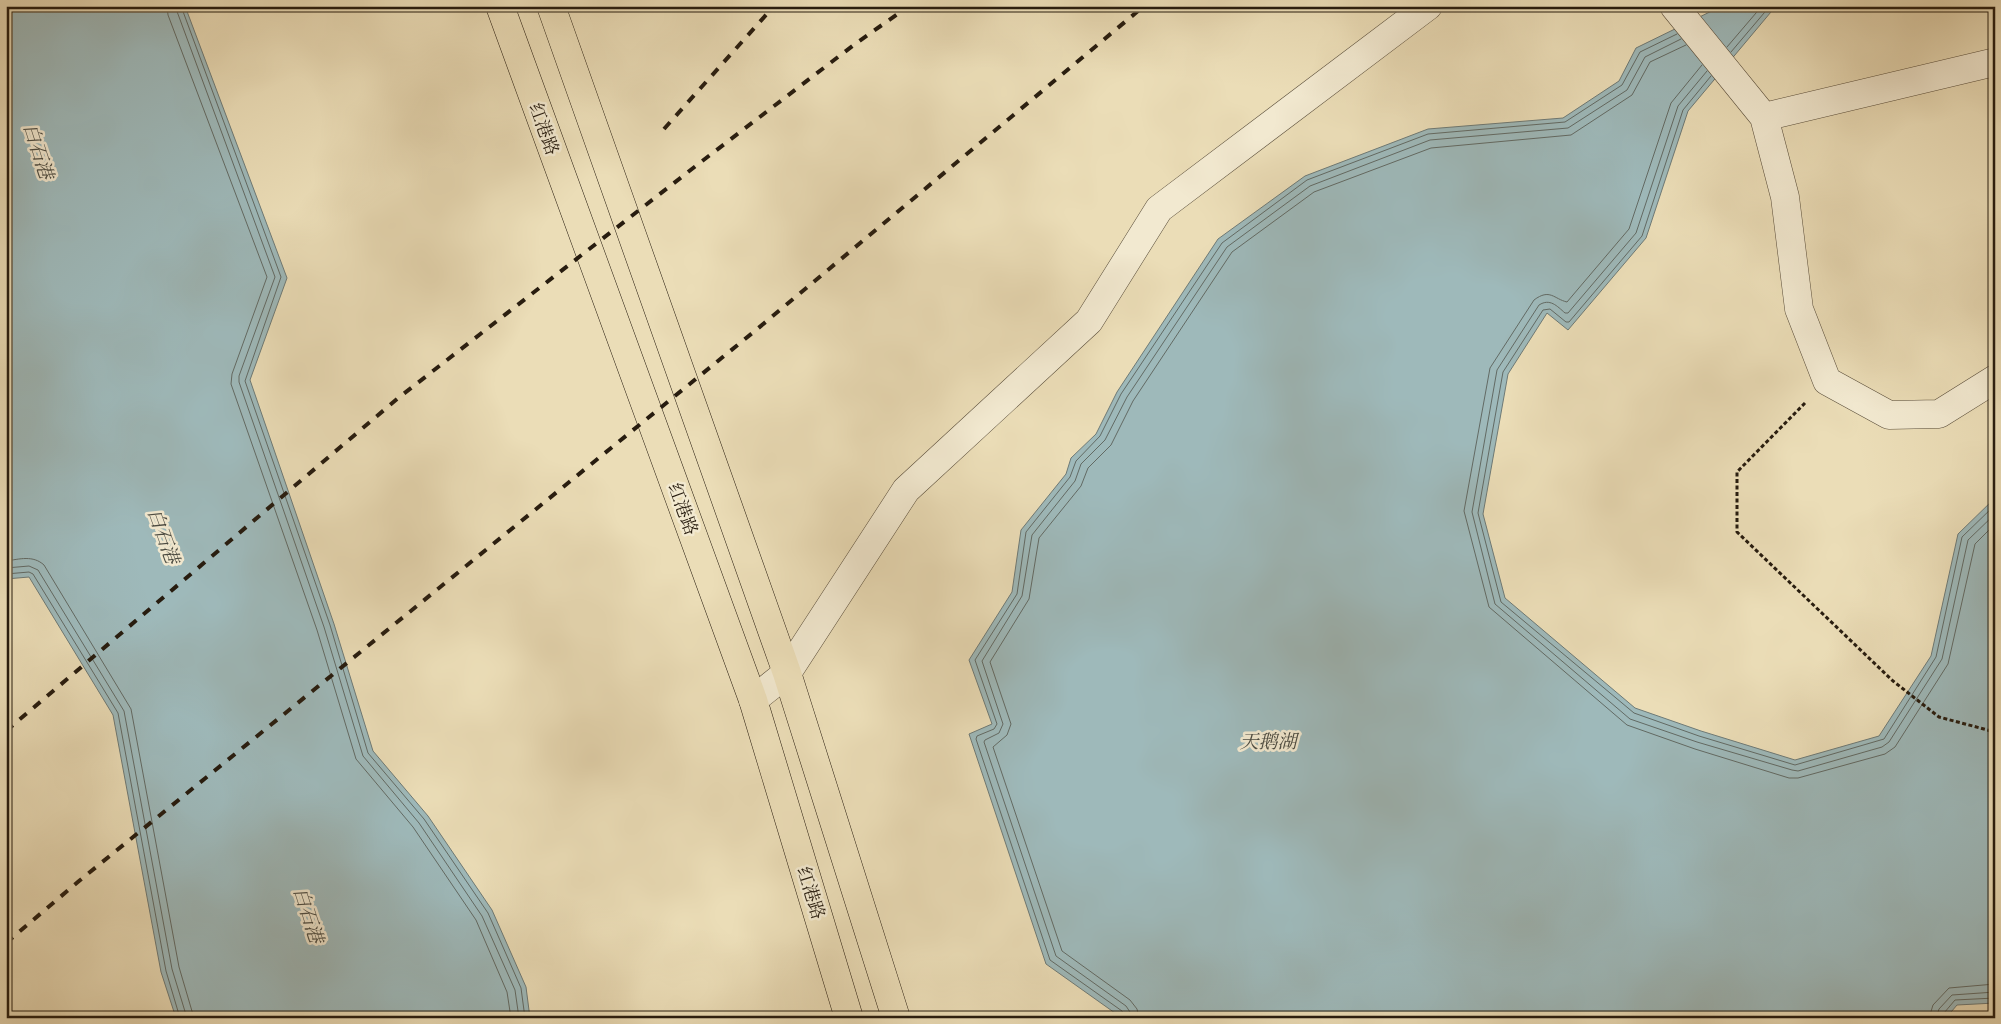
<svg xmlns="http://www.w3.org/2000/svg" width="2001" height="1024" font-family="'IM FELL English','Noto Serif SC',serif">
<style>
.water{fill:#9eb9ba;stroke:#6e7a76}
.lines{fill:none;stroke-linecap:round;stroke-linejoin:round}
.shore{stroke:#626a64;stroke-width:1}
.minor-casing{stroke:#584c39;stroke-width:29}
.primary-casing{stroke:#271c0f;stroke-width:29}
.path{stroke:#271c0f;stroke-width:3;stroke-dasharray:4 2.5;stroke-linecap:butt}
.minor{stroke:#f2e9d0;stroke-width:28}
.primary{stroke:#ebddb7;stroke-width:28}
.rail{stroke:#271c0f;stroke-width:4;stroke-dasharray:9 9;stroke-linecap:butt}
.labels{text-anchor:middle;stroke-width:5;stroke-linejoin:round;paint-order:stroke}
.street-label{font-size:18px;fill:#271c0f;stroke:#f2e9d0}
.water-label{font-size:19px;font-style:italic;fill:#4b4b42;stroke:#f2e9d0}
</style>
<rect width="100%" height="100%" fill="#ebddb7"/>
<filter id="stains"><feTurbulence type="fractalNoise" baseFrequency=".004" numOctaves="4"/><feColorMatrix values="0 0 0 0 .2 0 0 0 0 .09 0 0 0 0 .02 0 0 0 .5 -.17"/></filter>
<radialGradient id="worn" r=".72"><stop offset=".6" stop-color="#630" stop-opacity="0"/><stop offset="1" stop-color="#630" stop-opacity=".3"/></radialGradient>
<path class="water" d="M6,6H185L287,278L250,380L334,624L373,751L428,816L492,910L526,987L530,1018H176L161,972L113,715L29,577L6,579Z
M1722,6H1776L1688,111L1646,238L1568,330L1547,313L1508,374L1483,514L1505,598L1635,708L1701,731L1795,760L1879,736L1931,656L1958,534L1995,498V1003L1957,1005L1946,1018H1122L1046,964L969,734L992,724L969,660L1012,592L1021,530L1066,474L1071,458L1096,434L1117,392L1218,239L1305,176L1428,129L1563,118L1619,81L1636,48Z"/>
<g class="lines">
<path class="shore" d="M167,6L168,15L267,277L232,374L231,384L317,630L356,759L413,827L476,920L507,992L511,1018
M175,6L275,277L239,376V382L324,627L363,756L419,823L482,916L515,990L519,1018
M181,6L281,277L245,381L330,625L368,753L424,819L488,913L521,988L525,1018
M1727,47L1762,6
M1731,52L1770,6
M1702,65L1671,103L1629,229L1567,302C1554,299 1550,288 1534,300L1490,368L1464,511L1489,607L1627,725L1695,749L1789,778H1798L1885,754L1895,747L1948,664L1975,544L1995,524
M1707,71L1678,106L1636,233L1568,313H1565C1557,306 1550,298 1539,305L1497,370L1472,512L1495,604L1630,719L1697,742L1792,770L1798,771L1882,747L1889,742L1942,659L1968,540L1995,514
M1711,76L1683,110L1642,236L1569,322H1566L1550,309L1543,310L1503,372L1478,513L1501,602L1634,713L1699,736L1795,765L1884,739L1936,657L1962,537L1995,505
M6,561C20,559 33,555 44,565L131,709L179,967L194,1018
M6,568L29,566L38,570L124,711L172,969L187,1018
M6,574L29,572L33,574L118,713L166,971L180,1018
M1125,1018L1122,1011L1050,960L976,739L977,736L994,729L997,724L975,660L1017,594L1026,532L1070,477L1076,461L1100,436L1121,394L1222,243L1307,180L1428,134L1565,122L1622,85L1640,52L1677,34
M1131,1018L1130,1012L1126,1006L1056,956L984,742L985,740L999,733L1003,724L982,661L1022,596L1032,535L1075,481L1081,464L1105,440L1127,397L1227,247L1310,186L1430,140L1568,128L1627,90L1645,57L1681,39
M1139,1018L1137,1009L1130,1000L1062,951L993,747L1007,735L1011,724L990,662L1029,599L1039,538L1081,486L1088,468L1111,445L1133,401L1232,252L1314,192L1431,148L1571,135L1632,95L1650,62L1686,45
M1929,1018L1933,1005L1949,988L1995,984
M1936,1018L1939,1009L1952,995L1995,992
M1943,1018L1944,1013L1955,1000L1995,998"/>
<g class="minor-casing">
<path id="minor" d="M1674,6L1764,117L1785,197L1799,309L1827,381L1889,415L1939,414L1995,379
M1764,117L1995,62
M753,700L787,673L906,490L1089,321L1159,209L1428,6"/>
</g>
<g class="primary-casing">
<path id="primary" d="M500,6L753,700L849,1018
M551,6L787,673L896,1018"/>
</g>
<path class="path" d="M1805,403L1737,472V532L1893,681L1939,717L1995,732"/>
<use href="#minor" class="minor"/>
<use href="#primary" class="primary"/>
<path class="rail" d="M664,129L774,6
M6,731L397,399L697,165L855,44L909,6
M6,943L79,881L756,330L1144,6"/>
</g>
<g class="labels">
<g class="street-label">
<text transform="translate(544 129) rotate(70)" y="6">红港路</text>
<text transform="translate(683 509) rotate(70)" y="6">红港路</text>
<text transform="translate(811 893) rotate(73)" y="6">红港路</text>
</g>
<g class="water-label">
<text transform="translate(39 151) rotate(72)" y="7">白石港</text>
<text transform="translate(164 536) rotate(70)" y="7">白石港</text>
<text x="1268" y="748">天鹅湖</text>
<text transform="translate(309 915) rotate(72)" y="7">白石港</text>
</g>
</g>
<rect width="2001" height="1024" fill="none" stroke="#ebddb7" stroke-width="25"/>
<rect x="8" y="8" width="1986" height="1009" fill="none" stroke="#271c0f" stroke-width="2.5"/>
<rect x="12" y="12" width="1976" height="999" fill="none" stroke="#271c0f"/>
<rect width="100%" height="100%" filter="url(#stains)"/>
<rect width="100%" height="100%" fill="url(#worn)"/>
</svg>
